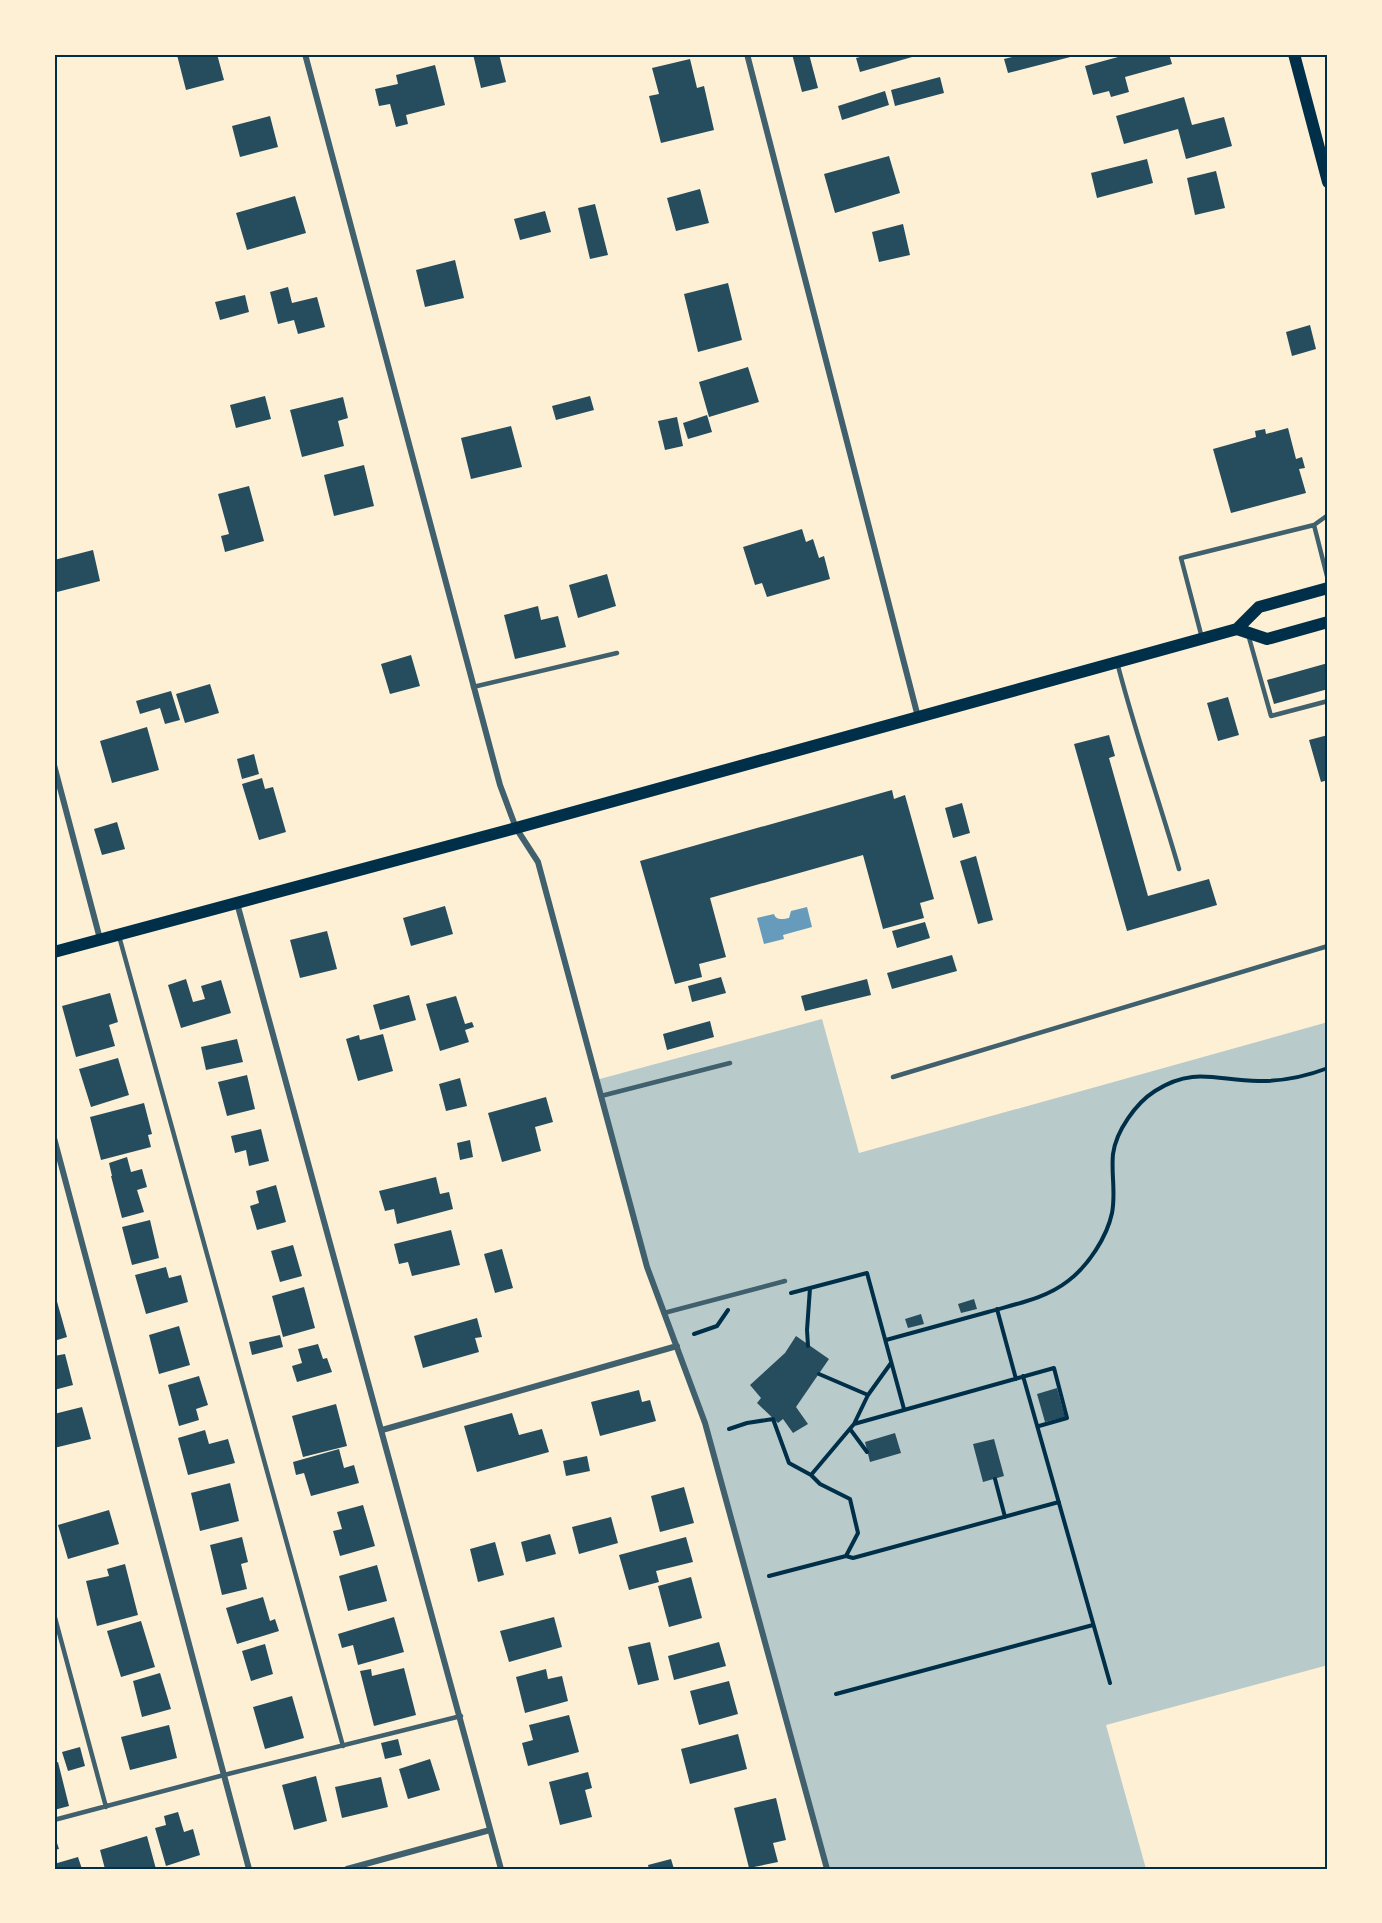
<svg xmlns="http://www.w3.org/2000/svg" width="1382" height="1923" font-family="'Space Grotesk',sans-serif">
<style>
.green{fill:#b9caca}
.water{fill:#669bbc}
.building{fill:#264d5e}
.lines{fill:none;stroke-linecap:round;stroke-linejoin:round}
.path{stroke:#003049;stroke-width:4}
.service{stroke:#3f606c;stroke-width:4.5}
.minor{stroke:#3f606c;stroke-width:6}
.secondary{stroke:#003049;stroke-width:12}
.neatline{fill:none;stroke:#003049;stroke-width:2}
</style>
<rect width="100%" height="100%" fill="#fdf0d5"/>
<path class="green" d="M822,1019L859,1153L1328,1022V1665L1106,1725L1146,1869H827L705,1423L647,1267L596,1080Z"/>
<path class="water" d="M807,907L812,927L783,935L784,939L764,944L757,918L774,914C776,921 784,919 789,918L791,911Z"/>
<path class="building" d="M181,54H217L224,80L186,90L177,55Z
M473,54H499L506,82L481,88Z
M792,54H809L818,88L802,92Z
M872,54H919V55L860,72L856,58Z
M1024,54H1078V55L1008,73L1004,59Z
M1129,54H1169L1172,64L1125,77L1129,92L1111,97L1109,91L1093,95L1085,66Z
M690,59L697,88L704,86L714,130L661,143L649,96L659,94L652,68Z
M435,65L445,105L406,115L408,124L396,127L390,104L379,106L375,89L398,84L396,75Z
M940,77L944,93L895,106L891,90Z
M885,91L889,105L842,120L838,106Z
M1184,97L1192,125L1224,117L1232,146L1186,159L1178,129L1124,144L1116,116Z
M270,116L278,147L240,157L232,126Z
M889,156L900,193L835,213L824,174Z
M1147,159L1153,183L1097,198L1091,173Z
M1216,171L1225,208L1195,215L1187,178Z
M700,189L709,223L676,231L667,198Z
M295,196L306,233L247,250L236,213Z
M595,204L608,255L590,259L578,208Z
M545,211L551,232L520,240L514,219Z
M903,224L910,255L879,262L872,232Z
M455,260L464,298L425,307L416,270Z
M728,283L742,340L698,352L684,294Z
M288,287L292,303L317,297L325,327L298,334L294,320L278,324L270,292Z
M245,295L249,312L220,320L215,302Z
M1310,325L1316,349L1292,356L1286,332Z
M748,367L759,402L709,417L699,382Z
M265,396L271,419L236,428L230,405Z
M590,396L594,410L556,420L552,406Z
M343,397L348,418L338,421L344,446L302,457L290,410Z
M707,415L712,432L688,439L683,423Z
M677,417L683,446L665,450L658,421Z
M511,426L522,467L471,479L461,438Z
M1288,428L1296,459L1302,457L1305,468L1299,469L1306,493L1231,513L1213,449L1256,437L1255,431L1265,429L1266,434Z
M364,465L374,506L334,516L324,475Z
M249,486L264,541L225,552L221,536L229,534L218,494Z
M802,529L806,542L813,539L819,558L824,556L830,579L767,597L762,583L755,585L743,547Z
M93,550L100,581L57,592L54,579V560Z
M607,574L616,606L578,618L569,585Z
M538,606L541,620L558,616L566,647L515,659L504,615Z
M411,655L420,686L390,694L381,664Z
M1328,663V689L1274,704L1267,680Z
M210,684L219,713L185,723L176,694Z
M171,691L180,720L165,724L160,708L140,714L136,701Z
M1228,697L1239,735L1218,741L1207,703Z
M147,727L159,770L112,783L100,741Z
M1109,735L1115,756L1109,758L1148,896L1209,879L1217,905L1127,931L1074,744Z
M1328,735V780L1321,782L1309,740Z
M254,754L259,774L242,779L237,759Z
M262,778L265,789L273,787L286,832L259,840L242,784Z
M892,790L894,799L905,795L934,899L920,903L924,918L883,929L863,855L710,898L726,957L699,964L702,977L675,984L640,861Z
M962,803L970,833L953,838L945,808Z
M117,822L125,849L102,855L94,829Z
M976,856L993,920L978,924L960,861Z
M445,906L453,934L411,946L403,918Z
M925,922L930,938L897,948L892,931Z
M327,931L337,969L300,978L290,940Z
M952,955L957,971L892,989L887,973Z
M721,977L726,993L692,1002L688,986Z
M186,979L193,1002L205,999L201,986L221,980L231,1013L181,1028L168,985Z
M867,979L871,995L805,1011L801,996Z
M110,993L118,1022L109,1025L115,1046L76,1057L62,1006Z
M409,995L416,1020L380,1030L373,1005Z
M456,996L465,1024L472,1022L474,1027L465,1030L469,1042L440,1051L426,1004Z
M710,1021L714,1037L667,1050L663,1034Z
M383,1034L393,1071L358,1081L346,1039L359,1035L360,1040Z
M237,1039L243,1062L206,1070L201,1047Z
M118,1058L129,1095L91,1107L79,1069Z
M247,1075L255,1109L227,1116L218,1082Z
M460,1078L467,1106L446,1111L439,1084Z
M546,1097L553,1122L535,1127L541,1151L502,1162L488,1113Z
M144,1103L152,1134L148,1135L151,1147L101,1160L90,1117Z
M261,1129L269,1161L249,1166L246,1150L235,1153L231,1136Z
M470,1140L473,1157L460,1160L457,1143Z
M127,1157L131,1172L142,1169L147,1187L137,1190L144,1212L122,1218L111,1176H112L109,1163Z
M436,1177L440,1194L449,1192L453,1209L397,1224L394,1209L385,1211L379,1191Z
M276,1185L286,1222L257,1230L250,1206L259,1203L256,1191Z
M150,1220L159,1258L132,1265L122,1227Z
M451,1230L460,1265L412,1276L408,1262L399,1264L394,1244Z
M293,1245L302,1276L280,1282L271,1251Z
M502,1249L513,1288L495,1293L484,1254Z
M166,1267L169,1278L181,1275L188,1302L146,1314L135,1275Z
M304,1287L315,1328L283,1337L272,1296Z
M54,1298H56L67,1337L54,1341Z
M974,1299L977,1309L961,1313L958,1304Z
M921,1314L924,1324L908,1328L905,1319Z
M477,1318L482,1337L475,1338L479,1352L423,1368L414,1336Z
M179,1326L190,1365L159,1374L149,1335Z
M280,1335L283,1347L252,1355L249,1342Z
M796,1336L829,1359L796,1407L808,1424L793,1433L783,1419L778,1423L757,1403L761,1398L750,1385L785,1353Z
M318,1344L323,1359L327,1358L332,1372L297,1382L292,1366L302,1363L298,1349Z
M65,1354L73,1385L54,1390V1356Z
M199,1376L208,1405L196,1409L199,1420L179,1426L168,1385Z
M1057,1388L1065,1417L1045,1422L1037,1394Z
M639,1390L642,1402L650,1400L656,1421L600,1436L591,1402Z
M336,1404L347,1446L303,1457L292,1416Z
M82,1407L91,1439L54,1448V1414Z
M512,1413L519,1435L542,1429L549,1452L477,1472L464,1426Z
M205,1430L209,1444L228,1439L235,1463L188,1475L178,1438Z
M895,1433L901,1453L870,1462L865,1442Z
M994,1439L1004,1476L983,1482L973,1444Z
M339,1449L344,1468L354,1465L359,1483L311,1496L304,1473L296,1475L293,1462Z
M587,1456L590,1471L566,1476L563,1461Z
M230,1483L239,1521L200,1531L191,1493Z
M684,1487L694,1523L660,1532L651,1496Z
M363,1505L375,1546L340,1556L333,1531L342,1529L337,1512Z
M109,1510L119,1544L68,1559L58,1525Z
M611,1517L618,1543L579,1554L572,1527Z
M550,1534L556,1554L526,1562L521,1542Z
M242,1537L248,1562L241,1564L247,1589L222,1595L210,1545Z
M686,1537L693,1562L656,1571L659,1582L629,1590L619,1555Z
M495,1542L504,1575L478,1582L470,1549Z
M125,1564L138,1615L97,1626L86,1581L109,1576L107,1569Z
M377,1565L387,1601L348,1611L339,1576Z
M691,1577L702,1618L669,1627L658,1586Z
M263,1597L270,1621L275,1619L279,1631L237,1644L226,1608Z
M394,1617L404,1652L358,1665L353,1645L342,1648L338,1634Z
M554,1617L562,1647L509,1662L500,1631Z
M141,1621L155,1667L121,1677L107,1631Z
M650,1642L659,1680L638,1685L628,1647Z
M719,1642L726,1666L674,1680L668,1656Z
M265,1644L273,1674L251,1681L242,1651Z
M404,1668L416,1715L374,1726L360,1671L371,1669L372,1676Z
M546,1669L548,1679L562,1676L568,1701L525,1713L516,1677Z
M160,1673L171,1709L142,1717L133,1681Z
M729,1681L738,1714L699,1725L690,1691Z
M292,1696L304,1738L265,1749L253,1707Z
M569,1715L579,1752L528,1766L522,1743L533,1740L529,1725Z
M169,1725L177,1758L130,1770L121,1737Z
M738,1734L747,1769L690,1784L681,1749Z
M398,1739L402,1755L385,1759L381,1743Z
M80,1747L85,1766L68,1771L62,1752Z
M430,1759L440,1790L408,1799L399,1769Z
M58,1762L69,1806L54,1810V1763Z
M588,1772L592,1788L585,1790L592,1817L560,1825L549,1782Z
M316,1776L327,1821L294,1830L282,1785Z
M381,1777L388,1807L342,1818L335,1787Z
M776,1798L786,1840L773,1843L778,1862L749,1868L734,1808Z
M178,1812L184,1832L193,1829L200,1855L166,1866L155,1828L166,1825L164,1816Z
M54,1834L59,1849L54,1850Z
M147,1836L156,1869H105L100,1850Z
M78,1857L82,1869H54V1864Z
M671,1859L674,1869H649L648,1865Z"/>
<g class="lines">
<path class="path" d="M791,1293L867,1273L904,1409
M997,1309L1016,1379
M694,1334L717,1326L728,1310
M886,1340C920,1331 954,1321 988,1312C1015,1304 1045,1299 1068,1281C1088,1266 1107,1237 1112,1213C1116,1193 1111,1174 1113,1154C1116,1131 1136,1103 1155,1091C1195,1065 1220,1082 1261,1081C1284,1081 1307,1076 1328,1068
M808,1346L807,1330L810,1288
M819,1374L868,1395L891,1363
M1023,1376L1110,1683
M854,1424L868,1395
M729,1429L747,1423L773,1419L789,1463L811,1475
M850,1429L867,1452
M995,1479L1005,1517
M846,1556L853,1558L1059,1502
M769,1576L846,1556L858,1533L850,1499L820,1484L811,1475L854,1424L1054,1368L1067,1418L1039,1426
M836,1694L1093,1625"/>
<path class="service" d="M1314,525L1328,580
M1248,634L1271,716L1328,701
M1202,638L1181,558L1314,525L1328,515
M1117,662C1135,732 1159,800 1179,869
M473,687L617,653
M119,936L343,1746
M893,1077L1328,946
M601,1096L730,1063
M664,1313L785,1281
M54,1614L106,1807
M54,1820L224,1775L461,1716"/>
<path class="minor" d="M305,54L500,785L516,828L538,862L647,1267L705,1423L827,1869
M747,54L918,717
M54,765L100,939
M237,903L501,1869
M54,1138L249,1869
M382,1430L677,1346
M347,1869L490,1830"/>
<path class="secondary" d="M1294,54L1328,182
M1237,629L1267,639L1328,622
M54,952L516,828L1237,629L1259,607L1328,588"/>
</g>
<rect width="1382" height="1923" fill="none" stroke="#fdf0d5" stroke-width="111"/>
<rect x="56" y="56" width="1270" height="1812" class="neatline"/>
</svg>
